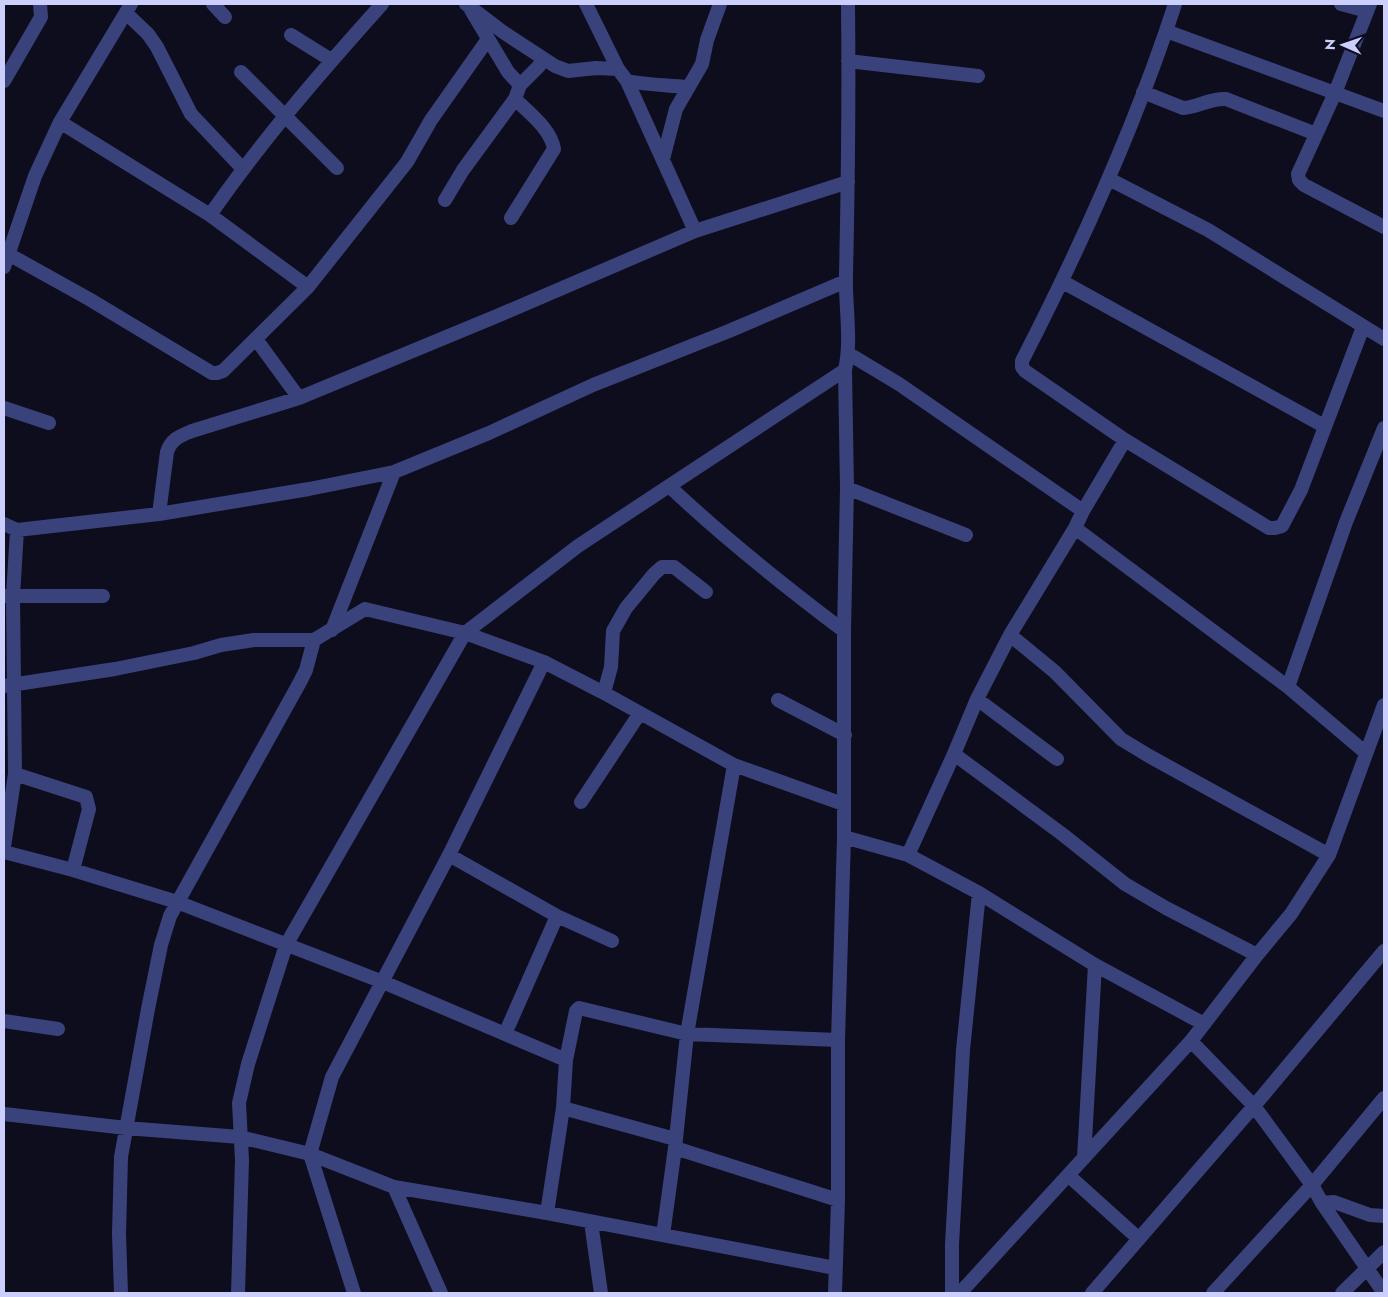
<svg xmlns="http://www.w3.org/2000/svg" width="1388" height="1297" font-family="Jost,sans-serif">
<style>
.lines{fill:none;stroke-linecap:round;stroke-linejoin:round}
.minor{stroke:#3a427b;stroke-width:14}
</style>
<rect width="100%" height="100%" fill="#0d0d1e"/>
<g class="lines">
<path class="minor" d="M213,4L225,17
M466,4L503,32L555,66L568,71L596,68L618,69
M586,4L618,69L627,81L695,231
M1175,4C1135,127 1081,246 1022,361V367L1025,371L1125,440L1269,528H1275L1282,526L1301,490L1363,327
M1341,4L1367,11
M1370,4L1335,93L1298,174L1299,180L1304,185L1384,227
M471,10L508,72L520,85
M126,13L148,34L157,47L191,114L242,168
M1166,31L1384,111
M291,35L331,60
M848,61L978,76
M241,72L337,168
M4,81L41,17L40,4
M627,81C647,85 667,85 687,87
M1143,92L1183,108C1198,107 1210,98 1226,99L1316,134
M60,122L210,215L308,287
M663,159L676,109L702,64L707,40L720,4
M1109,179L1208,230L1384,339
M445,200L463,170L515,99L520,85L539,66L542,59
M210,215C262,140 321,72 382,4
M511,218L554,149C551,129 529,113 515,99
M8,254L89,299L212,373H217L223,371L308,287L407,162L431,120L488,39
M4,267L35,176L60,122L131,4
M1063,282L1324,426
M256,339L299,398
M849,354L899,384L1083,511
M4,408L49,423
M669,486C724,538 783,585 844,631
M847,488L966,535
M159,514L167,452C171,439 180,436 192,431L299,398L497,316L695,231L848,182
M4,524L17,530L159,514L309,489L394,472L489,433L593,385L729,331L846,281
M1075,528L1288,687L1366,753
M4,596H103
M332,630L394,472
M1010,635L1055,672L1121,739L1149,756L1329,855
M4,686L115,669L194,653L221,645L254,640H314L365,609L465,633L544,662L604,693L734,765L843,804
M1288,687L1346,522L1384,428
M604,693L611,667L613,631L626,608L654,574L662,567H674L706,592
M977,699L1057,759
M778,700L845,735
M954,754L1062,834L1125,884L1166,908L1257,955
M15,774L86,797L89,809L73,870
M581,802L640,713
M844,837L908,855L979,893L1095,965L1204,1024
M4,847L15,774L13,596L17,530
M4,852L73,870L177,902L383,982L566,1060L563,1108L547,1213
M449,855L557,916L612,941
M908,855L954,754L977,699L1010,635L1075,528L1083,511L1125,440
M4,1021L58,1029
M505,1034L557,916
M1191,1041L1254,1106L1312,1185L1322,1203L1384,1293
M566,1060L576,1011L579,1008L687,1034L838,1040
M563,1108L675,1139
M4,1114L126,1128L240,1137L310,1154L394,1187L547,1213L835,1268
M675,1148L838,1200
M1084,1158L1095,965
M1068,1175L1139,1239
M394,1187L441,1293
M1322,1203L1334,1202L1370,1215L1384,1216
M591,1222L601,1293
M663,1235L675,1148L687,1034L734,765
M121,1293L119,1234L121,1157L148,1009L161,945L170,916L300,682L306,670L314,640
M238,1293L242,1160L239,1103L248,1064L286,945L465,633L578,546L845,370
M354,1293L310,1154L332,1077L449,855L544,662
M835,1293L838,1200V1040L844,837V631L847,488L845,370C852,339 845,307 846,275C848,185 849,94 848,4
M952,1293V1244L963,1050L979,893
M960,1293L1191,1041L1257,955L1291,914L1329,855L1384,705
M1092,1293L1254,1106L1384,951
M1213,1293L1312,1185L1384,1098
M1342,1293L1384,1252"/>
</g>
<rect width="1388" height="1297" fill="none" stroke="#cccefc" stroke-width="10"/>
<g transform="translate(1343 45) rotate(272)" stroke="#0d0d1e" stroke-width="4" paint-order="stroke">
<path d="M0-4L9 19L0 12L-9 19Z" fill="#cccefc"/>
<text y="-8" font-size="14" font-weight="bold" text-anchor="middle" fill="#cccefc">N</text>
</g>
</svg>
